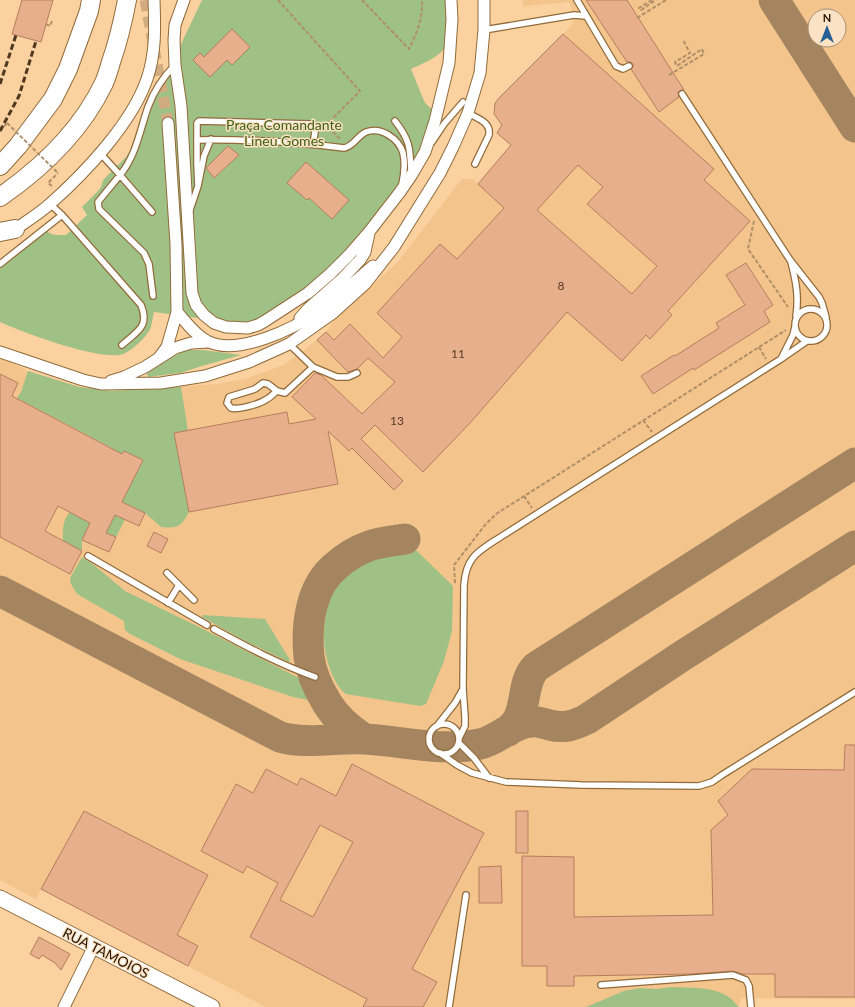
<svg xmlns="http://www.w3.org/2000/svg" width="855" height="1007" font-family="Lato,sans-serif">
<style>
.built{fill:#f3c48b;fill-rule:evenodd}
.green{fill:#a0c186;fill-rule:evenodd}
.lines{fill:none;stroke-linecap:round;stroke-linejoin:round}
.taxiway{stroke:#a48560;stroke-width:31}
.building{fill:#e8af8d;stroke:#b47e5e;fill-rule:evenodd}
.minor-tunnel{stroke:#d0ab80;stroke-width:11;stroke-dasharray:11 5.5;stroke-linecap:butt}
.service-casing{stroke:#916b3b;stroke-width:8}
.minor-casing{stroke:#916b3b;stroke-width:13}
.secondary-casing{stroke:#916b3b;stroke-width:17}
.trunk-casing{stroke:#916b3b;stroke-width:20}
.path{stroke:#af8f68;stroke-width:2;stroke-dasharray:4 2;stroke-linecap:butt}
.service{stroke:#fff;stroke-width:5.5}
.minor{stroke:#fff;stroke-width:11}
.secondary{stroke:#fff;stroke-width:15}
.trunk{stroke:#fff;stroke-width:18}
.rail{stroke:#4e3920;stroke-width:3;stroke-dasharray:6 3;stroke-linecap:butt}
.path-bridge{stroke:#af8f68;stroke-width:2;stroke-dasharray:4 2;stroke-linecap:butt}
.labels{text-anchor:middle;stroke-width:3;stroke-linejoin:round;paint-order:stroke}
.number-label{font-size:12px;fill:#553c25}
.park-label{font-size:14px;fill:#3e6116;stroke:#fbe2c4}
.street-label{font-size:14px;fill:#241502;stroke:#fbe2c4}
</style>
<rect width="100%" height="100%" fill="#fbd19f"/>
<path class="built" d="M523,0H855V999L741,998L739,1007H266L41,889L36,899L0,880V357L28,371L79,387L111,391L217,384L245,379L284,365L317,340L326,332L336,317L396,264L462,179H473L478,184L511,145L497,133L502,125L494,113L495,103L500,97L572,25L574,15L569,2L523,6ZM815,16H839V40H815Z"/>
<path class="green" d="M202,0H456C454,11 453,32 449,41C443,56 424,63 411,69L425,103L443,119L427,155L383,223L261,327L154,312C153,317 152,322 151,327C147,337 133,350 123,354C102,362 22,332 0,322V268L10,261L22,249L45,232L47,231C52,236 59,235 66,235L87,215L82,207L97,192L101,187L103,180L126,157L130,151L146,106L173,61Z
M186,350H203L241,355L202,366L180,373L148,377L146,371Z
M28,371L79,387L111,391L181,387L188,431L174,433L189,512C181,526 179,529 161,527L145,513L132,506L116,537L89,525L82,540V551L63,541C63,530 62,521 70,512L76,515L112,448L17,398L21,392ZM124,451L143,461L109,526L90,516Z
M416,550L453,586L452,631L444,661L426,704L420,706L346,694C337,688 331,673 328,663C323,646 323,631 326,614C328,605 331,594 337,586C355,562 388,553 416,550Z
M82,557L94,565L125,591L195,625L301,679L307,687L313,701L293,697L180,659L130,634L125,630L124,621L77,594L71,584L70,578Z
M203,615L265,619L290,660L289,662L245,641L202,617Z
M670,987C688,988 711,986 727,996C731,998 735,1003 739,1007H586L624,991L640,988L657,989Z"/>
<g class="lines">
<path class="taxiway" d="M774,0L855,127
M0,591L280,737C308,745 337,737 365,739C403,741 442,752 480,744C498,740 514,722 532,722C538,721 544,724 550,725C564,729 575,725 587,719L682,656L855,546
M508,731C511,728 514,725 517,721C527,705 522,681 536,667L855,463
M364,739C349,729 336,718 327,703C319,690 311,672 309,657C306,625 310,586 337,565C346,557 358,550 369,546C380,542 393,541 405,539"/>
</g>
<path class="building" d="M22,0H53L41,42L12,34Z
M586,0H627L684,90H681L678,92L679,97L659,112L631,69L633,67V64L630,62H627Z
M232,29L250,47L232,65L227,60L210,77L193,60L200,53L204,57Z
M563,34L714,169L704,180L750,221L668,311L672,315L650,339L646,335L622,361L567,312L470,423L423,472L375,425L361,439L403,481L394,490L352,448L349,451L328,431L338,484L189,512L174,433L287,412L289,424L316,419L292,397L315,373L321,375L362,414L395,382L368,358L357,369L348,372L317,340L326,332L334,340L350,324L383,358L402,337L377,313L440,244L457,259L504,208L478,184L511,145L497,133L502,125L494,114L495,103L500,97ZM578,165L603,187L587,204L657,266L632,294L537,210Z
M228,146L239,155L214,178L206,168Z
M306,162L349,200L332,219L309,198L307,200L287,183Z
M746,263L773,305L764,311L770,322L694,370L693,368L653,394L641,376L674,355L675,356L719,328L716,323L745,305L726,275Z
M0,374L18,383L12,396L122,454L124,451L143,460L122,502L145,513L139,526L115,515L106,533L116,537L109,552L82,540L90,523L58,506L45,531L82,551L70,574L0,537Z
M154,532L168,539L161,553L147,546Z
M845,745H855V997H775V974H742L733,971L691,974L574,976V986H547V966H522V856L574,857V917L713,915L711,830L728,815L718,801L752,769L844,770Z
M352,764L484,833L412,969L437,982L423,1007H363L367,999L250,937L278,883L247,866L243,873L201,851L236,784L253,793L266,769L297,785L301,778L336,796ZM320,825L353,842L313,917L280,900Z
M84,811L208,875L177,935L198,946L188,966L41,889Z
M516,811H528V853H516Z
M501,866L502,903H479V867Z
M39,937L70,954L61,970L55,963L42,955L39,959L30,954Z"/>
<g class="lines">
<path class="minor-tunnel" d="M145,0L168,123"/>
<g class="service-casing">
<path id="service" d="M577,0L616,66L623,69L629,66
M484,30L574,15L586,16
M682,94L790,260L819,297L822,303L826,317
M468,113C478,119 491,122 489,135L475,164
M395,121C410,140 410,148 411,171
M197,140C247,139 295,142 344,148C354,146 357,136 366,132C381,126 399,139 403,153C405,162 404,175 402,184
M432,142L444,124L463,102
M100,153L120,175L98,202L99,209L144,253L149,264L153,296
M198,186L197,164V123L199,121L311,124L315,132L313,144
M50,204L62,215L141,305C150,327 137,331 122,345
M190,210L198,186L204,156L211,139
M152,212L120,175C136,156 140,130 148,107C154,91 163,77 175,65
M791,262C796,281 799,297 796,316
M0,264L62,215
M795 325a16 16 0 1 1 32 0a16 16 0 1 1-32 0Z
M289,344L313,367L337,377H348L357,373
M781,359L793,335L795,327
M277,391L268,384L263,383L255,389L229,397L227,403L231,408C239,410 260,404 267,399C271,397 274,393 277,391L285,393L313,367
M88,556L207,625
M167,573L194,600
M168,603L179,585
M214,629C247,647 279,664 315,677
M429 739a15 15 0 1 1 30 0a15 15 0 1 1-30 0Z
M437,726L455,703L463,689
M459,738L465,726V717L463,689L464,585C466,556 479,551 502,536L781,359L807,341
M459,743L474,758L489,778
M440,753L457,765L472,773L506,782L581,785L699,786L712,782L722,775L855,692
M601,985L733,975L746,980L749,986L751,1007
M449,1007L466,895"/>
</g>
<g class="minor-casing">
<path id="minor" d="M184,0L175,25L174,40L175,65L181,106L192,293L196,305L204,315L214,323L226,327L248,328L258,325L265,321L308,293L330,274L349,255L369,232L400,192L411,176L425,152L435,121L449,63L452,19L451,0
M11,232C24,223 39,214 51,203C85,173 132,123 147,79C156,53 155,27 154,0
M177,312C186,322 195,335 207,341C237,357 295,328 319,311C338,298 355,281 373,266
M300,318L308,309L341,280L360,260L365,252L369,233
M0,352L83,380L101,384L161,383L205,376L249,362L289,344L333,313L365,284L394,247L440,173L453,147L468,113L480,73L484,30V0
M158,359L167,347L177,312L176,244L168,123
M111,381L124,377L145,367L175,348L191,343L208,342
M64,1007L94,946"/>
</g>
<g class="secondary-casing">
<path id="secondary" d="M0,898L212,1007"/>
</g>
<g class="trunk-casing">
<path id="trunk" d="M0,166L18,146L53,99L68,69L89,11L91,0
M0,197C42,168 82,129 104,83C107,76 109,69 111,62C118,42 123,21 127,0
M0,232L15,229"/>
</g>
<path class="path" d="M278,0L360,91L326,125L340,139
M362,0L409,49C417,33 423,18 422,0
M652,0L639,8L641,10L656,0
M637,18L666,0
M46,24L50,26L52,21
M669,75L704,54L702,49L677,66L675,62L690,53L683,40
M0,131L7,123
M52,186L48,183L58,173
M754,221L748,249L788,307
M759,347L766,359
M643,420L652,432
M524,496L532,508
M455,583L454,565L485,525L496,514L786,330"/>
<use href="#service" class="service"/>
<use href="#minor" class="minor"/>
<use href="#secondary" class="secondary"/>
<use href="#trunk" class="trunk"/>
<path class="rail" d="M0,84L16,35
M0,131L19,96L36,41"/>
<path class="path-bridge" d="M7,123L58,173"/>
</g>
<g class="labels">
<g class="number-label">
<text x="561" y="290">8</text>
<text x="458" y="358">11</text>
<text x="397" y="425">13</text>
</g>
<g class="park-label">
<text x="284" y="130">Praça Comandante<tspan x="284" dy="16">Lineu Gomes</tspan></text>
</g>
<g class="street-label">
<text transform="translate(106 953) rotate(27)" y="5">RUA TAMOIOS</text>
</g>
</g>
<g transform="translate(827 28)"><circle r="19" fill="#fbe2c4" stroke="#a59076"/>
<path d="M0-3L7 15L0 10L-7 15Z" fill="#255d95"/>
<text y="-6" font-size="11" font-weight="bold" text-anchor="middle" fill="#241502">N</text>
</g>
</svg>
